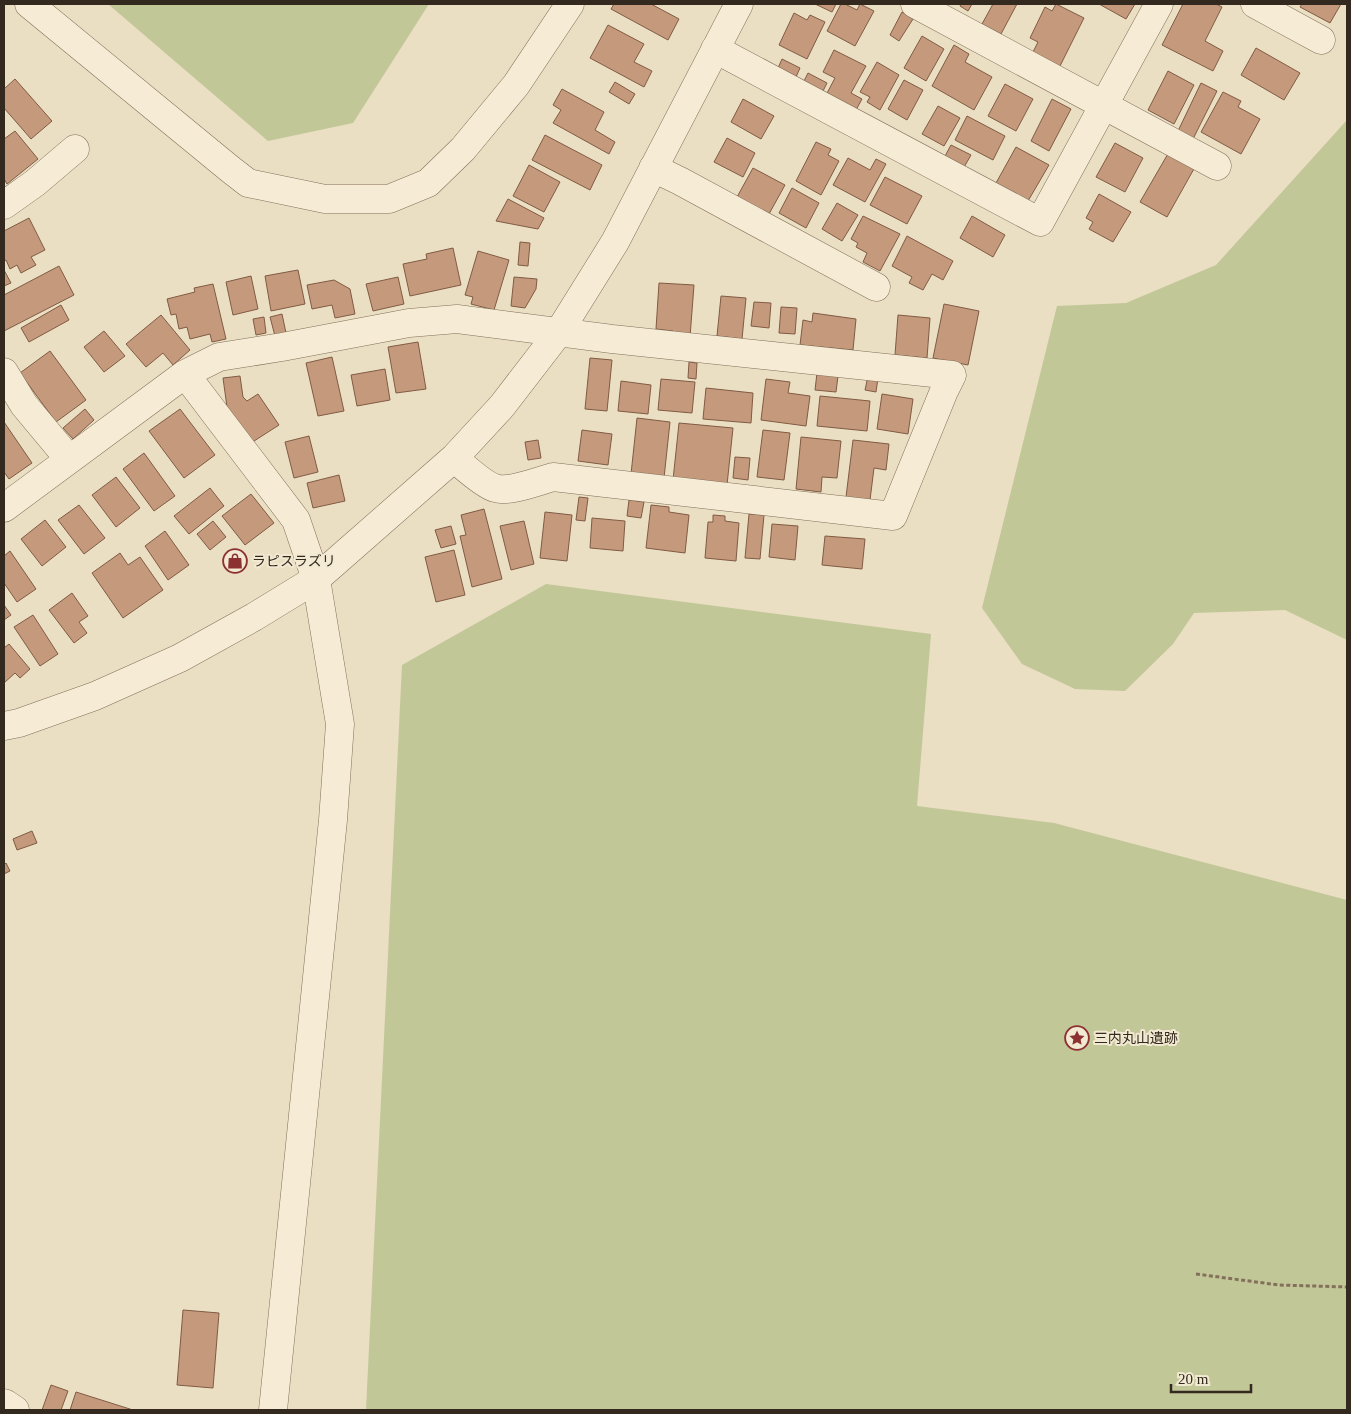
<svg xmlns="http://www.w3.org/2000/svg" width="1351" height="1414" font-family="'Times New Roman','Noto Sans JP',serif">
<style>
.green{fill:#c2c798}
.building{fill:#c59a7c;stroke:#805b43}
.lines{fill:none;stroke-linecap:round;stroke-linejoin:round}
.minor-casing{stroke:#83705b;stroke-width:29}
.path{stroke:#83705b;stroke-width:3;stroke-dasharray:4 2.5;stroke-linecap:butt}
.minor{stroke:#f6ecd6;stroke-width:28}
.labels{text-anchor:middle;stroke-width:4;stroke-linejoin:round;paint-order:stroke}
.poi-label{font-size:14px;fill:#34291e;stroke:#f2e9d2;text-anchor:start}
</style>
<rect width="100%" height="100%" fill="#eadec3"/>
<path class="green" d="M108,4H429L353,123L268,141Z
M1347,120V640L1285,610L1194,613L1173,644L1125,691L1075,689L1022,664L982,608L1057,306L1126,303L1216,265Z
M546,584L931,634L917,806L1054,823L1347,900V1410H366L402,665Z"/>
<path class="building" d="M614,4H651L679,19L668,40L611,9Z
M815,4H836L832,12Z
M841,4H845L857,10L860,4L874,11L855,46L827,31Z
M961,4H972L968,11L960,6Z
M993,4H1017L1001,34L982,24Z
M1056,4L1084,18L1059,68L1032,54L1038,42L1030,38L1045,7L1052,11Z
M1099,4H1135L1126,19Z
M1183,4H1216L1222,7L1205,41L1223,51L1213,71L1162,45Z
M1302,4H1341L1330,23L1300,7Z
M902,12L913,19L899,41L890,35Z
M794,13L807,20L810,15L825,22L807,59L779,45Z
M608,25L644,44L634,62L652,71L644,87L590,58Z
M922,36L944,49L926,81L904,68Z
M954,45L969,54L965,62L992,77L974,110L932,86Z
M1256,48L1300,73L1284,100L1241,75Z
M834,50L866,66L851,93L862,99L856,110L826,95L835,78L823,72Z
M782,59L800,68L796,77L778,68Z
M877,62L899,75L880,110L867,102L870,97L860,92Z
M1168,71L1194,85L1174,124L1148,110Z
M808,73L827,83L820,97L801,87Z
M15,79L52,121L31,139L4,108V89Z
M904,80L923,90L907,120L888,109Z
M615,82L635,94L629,104L609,92Z
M1201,83L1217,91L1193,139L1178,131Z
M1005,84L1033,99L1016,131L988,116Z
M562,89L604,112L595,130L615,142L609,154L553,123L561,110L553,105Z
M1223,92L1241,101L1238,107L1260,119L1241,154L1201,132Z
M743,99L774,116L761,139L731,122Z
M1052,99L1071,109L1049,151L1031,141Z
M938,106L960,118L944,146L922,134Z
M967,116L1005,136L993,160L955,140Z
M15,131L38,159L7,184L4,179V139Z
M545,135L602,165L590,190L532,160Z
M727,138L755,153L743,177L714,162Z
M816,142L831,149L828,155L839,161L821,195L796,181Z
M1115,143L1143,158L1125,192L1096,177Z
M951,145L971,155L963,169L944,158Z
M1016,147L1049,165L1028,201L996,183Z
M1169,152L1195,167L1167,217L1140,202Z
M848,158L870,170L876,159L886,164L865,202L833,185Z
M529,165L560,182L544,212L513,196Z
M753,168L785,185L769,214L737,197Z
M885,177L922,196L907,224L870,205Z
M792,188L819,203L806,228L779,213Z
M1099,194L1131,212L1113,242L1089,229L1093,222L1086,218Z
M508,199L544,218L538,229L496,221Z
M837,203L858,215L842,241L822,229Z
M863,216L900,234L880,271L863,262L867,253L856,247L858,243L851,239Z
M972,216L1005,235L993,257L960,238Z
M29,218L45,250L31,257L36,265L21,273L17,265L10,269L6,260L4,261V231Z
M907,236L953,261L943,280L932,274L923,290L909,283L912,277L892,266Z
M520,242L530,243L528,266L518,265Z
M453,248L461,285L410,296L403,264L427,259L426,254Z
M478,251L509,260L494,310L471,304L473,297L465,295Z
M59,266L74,295L4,331V295Z
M4,270L11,283L4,286Z
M298,270L305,304L271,311L265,276Z
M251,276L258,309L233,315L226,282Z
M398,277L404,304L373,311L366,284Z
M514,277L537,279L536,289L525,308L511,306Z
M334,280L350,289L355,314L335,318L332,305L312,309L307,285Z
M659,283L694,285L690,337L673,335V331L656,329Z
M213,284L226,339L212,342L210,334L190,339L187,327L179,329L176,314L171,315L167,299L195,292L194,288Z
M721,296L746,298L742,339L717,336Z
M754,302L771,303L769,328L751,326Z
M944,304L979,311L968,365L933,358Z
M61,305L69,320L29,342L21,328Z
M781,307L797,308L795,334L779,333Z
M813,313L856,319L853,350L800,345L803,320L812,322Z
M282,314L286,333L275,336L270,317Z
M161,315L190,350L173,365L163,353L146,367L126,344Z
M898,315L930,318L927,358L895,355Z
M264,317L266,333L256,335L253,319Z
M104,331L125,356L104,372L84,347Z
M418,342L426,389L396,393L388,347Z
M50,351L86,400L56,422L20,373Z
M332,357L344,411L318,416L306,363Z
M590,358L612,360L607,411L585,409Z
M689,362L697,363L696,379L688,378Z
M385,369L390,400L357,406L351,375Z
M817,373L838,376L836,392L815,390Z
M240,376L243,397L247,401L258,394L279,425L251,443L227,407L223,378Z
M868,376L878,378L876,392L865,390Z
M661,379L695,382L692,413L658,410Z
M766,379L790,382L788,393L810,396L806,426L761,420Z
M621,381L651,385L648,414L618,411Z
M706,388L753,393L751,423L703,419Z
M882,394L913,399L908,434L877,429Z
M820,396L870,401L867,431L817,426Z
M85,409L94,420L73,439L63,428Z
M180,409L215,455L184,478L149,431Z
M637,418L670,422L664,478L631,474Z
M4,422L32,463L9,479L4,472Z
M679,423L733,428L727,485L673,480Z
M582,430L612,434L608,465L578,461Z
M763,430L790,433L784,480L757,477Z
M309,436L318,472L294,478L285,442Z
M801,437L841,441L837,478L822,477L821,492L796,489Z
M538,440L541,458L528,460L525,442Z
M853,440L889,444L886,470L874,468L870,500L846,497Z
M144,453L175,496L154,511L123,469Z
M735,457L750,458L748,480L733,478Z
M339,475L345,501L313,508L307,483Z
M116,477L140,508L116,527L92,495Z
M210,488L224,506L189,534L174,516Z
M251,494L274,523L245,545L222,516Z
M579,497L588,498L585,521L576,520Z
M629,500L644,502L641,518L627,516Z
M79,505L105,538L84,554L58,520Z
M651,505L669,507V512L689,515L685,553L646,548Z
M484,509L502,579L472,587L460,536L466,535L461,515Z
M545,512L572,515L567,561L540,558Z
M749,514L764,515L760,559L745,558Z
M713,515L725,516V521L739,523L736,561L705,558L708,522H713Z
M592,518L625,521L623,551L590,548Z
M45,520L66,547L42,566L21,539Z
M213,521L226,537L210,550L197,534Z
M524,521L534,564L511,570L500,526Z
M772,524L798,526L795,560L769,557Z
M451,526L456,544L441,548L435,530Z
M165,531L189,565L168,580L145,546Z
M825,536L865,539L862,569L822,565Z
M454,550L465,595L436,602L425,557Z
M10,551L36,589L17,602L4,583V556Z
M120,553L128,565L140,557L163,590L123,618L92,573Z
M72,593L88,616L79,622L87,633L74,643L49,610Z
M4,605L11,615L4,620Z
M33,615L58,654L40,666L14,627Z
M9,644L30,669L20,678L15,673L4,683V648Z
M32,831L37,843L17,850L13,839Z
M6,863L10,871L4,874V865Z
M183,1310L219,1313L213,1388L177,1385Z
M51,1385L68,1391L61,1410H42Z
M76,1392L133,1410H70Z"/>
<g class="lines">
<g class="minor-casing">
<path id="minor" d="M29,4L230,169L248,183L325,199H389L428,183L463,149L516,85L570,4
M915,4L1217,166
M1255,4L1321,40
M715,49L1040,222L1159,4
M653,168L680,181L876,287
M4,205L35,183L75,149
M4,372L24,405L69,459
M185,374L296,520L316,579L340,724L333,820L273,1410
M4,508L185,374L219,357L282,347L409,323L457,319L612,339L952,375L944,391L893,516L553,477C539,481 508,493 495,488C484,485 463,466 454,458
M4,726L19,723L95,696L180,658L254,617L316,579L454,458L502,406L559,332L615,242L739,4
M4,1403L6,1404L15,1410"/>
</g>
<path class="path" d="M1196,1274L1279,1285L1347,1287"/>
<use href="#minor" class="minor"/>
</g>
<defs>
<g id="shop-ring" transform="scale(1.25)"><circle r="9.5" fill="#f2e9d2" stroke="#8d3032" stroke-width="1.5"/><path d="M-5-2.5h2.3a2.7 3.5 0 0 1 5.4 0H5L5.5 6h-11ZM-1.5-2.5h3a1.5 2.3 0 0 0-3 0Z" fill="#8d3032"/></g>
<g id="sight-ring" transform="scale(1.25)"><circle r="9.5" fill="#f2e9d2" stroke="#8d3032" stroke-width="1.5"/><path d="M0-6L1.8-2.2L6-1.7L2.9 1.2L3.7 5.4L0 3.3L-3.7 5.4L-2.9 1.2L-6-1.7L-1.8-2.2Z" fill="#8d3032"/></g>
</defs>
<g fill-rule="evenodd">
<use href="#shop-ring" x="235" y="561"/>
<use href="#sight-ring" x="1077" y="1038"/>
</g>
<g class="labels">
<g class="poi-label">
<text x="252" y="566">ラピスラズリ</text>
<text x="1094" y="1043">三内丸山遺跡</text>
</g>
</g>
<rect width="1351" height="1414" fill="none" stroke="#34291e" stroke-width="10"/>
<path d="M1171 1384v8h80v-8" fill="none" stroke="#34291e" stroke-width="2.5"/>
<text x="1178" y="1384" font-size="15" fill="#34291e" stroke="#f2e9d2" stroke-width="4" paint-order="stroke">20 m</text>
</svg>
